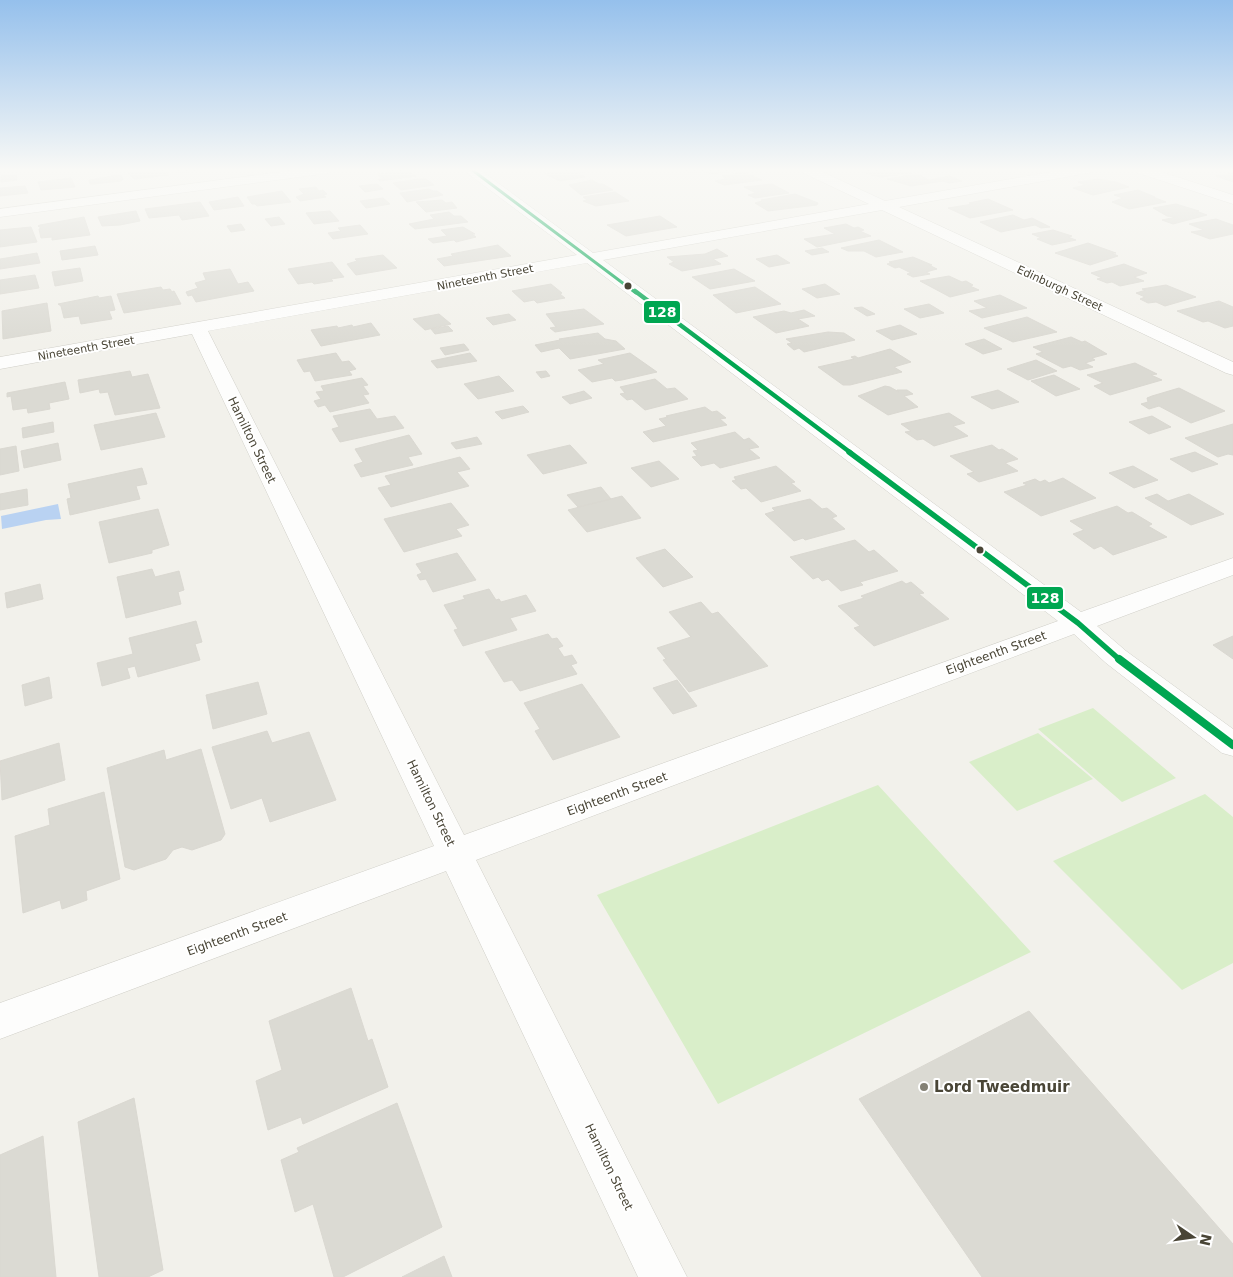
<svg xmlns="http://www.w3.org/2000/svg" width="1233" height="1277" font-family="'DejaVu Sans',sans-serif">
<style>
.green{fill:#d9eec9}
.water{fill:#b9d2f2}
.building{fill:#dbdad3;stroke:#dad8d1}
.lines{fill:none;stroke-linecap:round;stroke-linejoin:round}
.minor-casing{stroke:#d0cfc8;stroke-width:1}
.minor{fill:#fdfdfc;fill-rule:evenodd}
.bus-1-far3-casing{stroke:#fff;stroke-width:5}
.bus-1-far2-casing{stroke:#fff;stroke-width:7}
.bus-1-far1-casing{stroke:#fff;stroke-width:9}
.bus-1-casing{stroke:#fff;stroke-width:11}
.bus-1-far3{stroke:#00a651;stroke-width:3}
.bus-1-far2{stroke:#00a651;stroke-width:4.5}
.bus-1-far1{stroke:#00a651;stroke-width:5.5}
.bus-1{stroke:#00a651;stroke-width:8}
.bus-dot{fill:#494536;stroke:#fff;stroke-width:2}
.poi-dot{fill:#848175;stroke:#fff;stroke-width:2}
.labels{text-anchor:middle;stroke-width:4;stroke-linejoin:round;paint-order:stroke}
.far-street-label{font-size:11px;fill:#494536;stroke:#fff}
.street-label{font-size:12px;fill:#494536;stroke:#fff}
.near-poi-label{font-size:15px;font-weight:bold;fill:#494536;stroke:#fff;text-anchor:start}
.line-badge{stroke:#fff;stroke-width:2}
.badge-label{font-size:14px;text-anchor:middle;font-weight:bold;fill:#fff}
</style>
<rect width="100%" height="100%" fill="#f2f1eb"/>
<path class="green" d="M1093,708L1176,778L1122,802L1038,729Z
M1038,733L1093,779L1017,811L969,762Z
M878,785L1031,952L718,1104L597,895Z
M1205,794L1233,817V963L1182,990L1053,861Z"/>
<path class="water" d="M58,504L61,519L46,520L2,529L1,516Z"/>
<path class="building" d="M165,169L169,175L134,179L128,173Z
M171,169H211L179,173L178,171L173,172Z
M405,169L416,176L380,181L378,179H382L377,174L388,173L386,170Z
M576,169L585,172L578,173L585,177L560,181L545,174Z
M684,169H748L711,174L703,171L692,173Z
M862,169H909H904L912,173L881,177L871,175L863,172L867,171Z
M744,172L762,180L724,185L715,181L725,179L722,176Z
M1233,173V182L1216,176Z
M917,174L929,180L949,176L962,181L949,183L943,181L911,186L887,179Z
M16,175L17,180L1,182V176Z
M118,175H121L123,179L121,181L93,184H90L89,180Z
M71,178L75,187L41,190L38,182Z
M418,179H426L434,185L401,190L393,183Z
M1098,179L1116,182L1129,187L1093,195L1073,188L1085,185L1078,182Z
M592,180L599,184H603L613,190L581,195L569,185Z
M377,184L383,189L365,192L359,186Z
M772,184L789,193L755,198L748,195L756,193L744,187Z
M25,186L28,193L0,196V188Z
M316,187L319,191L323,190L327,194L323,195L326,197L300,201L296,197L304,194L299,189Z
M429,189L433,191H437L443,195L407,202L400,193Z
M1138,190L1155,197H1153L1166,202L1129,209L1112,202L1123,198L1114,195Z
M282,191L291,202L257,206L255,204H252L247,197Z
M615,192L629,201L596,206L583,201L587,200L583,197Z
M795,194L818,203L817,205L768,211L755,203L762,201L761,200Z
M238,197L244,206L214,210L209,202Z
M383,198L390,204L366,208L360,201Z
M988,199L1013,210L970,218L948,208L973,204L969,203Z
M442,200L446,203L452,202L457,208L426,212L416,202Z
M200,202L209,216L182,220L179,215L149,218L145,209Z
M1176,204L1199,211H1196L1207,215L1173,224L1162,220L1176,217L1167,216L1153,208Z
M136,211L140,221L120,225L102,226L98,217Z
M330,211L339,221L314,224L306,213Z
M449,212L454,216H461L468,222L415,229L409,224L434,219L430,215Z
M1013,215L1024,220L1032,218L1050,227L1041,228L1035,225L1001,232L980,222Z
M660,216L677,227L626,236L607,225Z
M84,217L90,235L52,240V237L41,238L39,229L41,228L38,226L40,225Z
M279,217L285,224L271,226L265,219Z
M1216,219L1233,225V234L1210,239L1191,232L1204,230L1189,224Z
M241,224L245,230L231,232L227,226Z
M846,224L854,228L858,227L864,230L860,231L871,236L817,247L804,239L835,234L824,228Z
M360,225L368,234L333,239L328,233L341,231L338,228Z
M31,227L37,242L0,247V230Z
M463,227L475,234H472L476,237L456,242L454,240L433,243L428,239L447,236L441,230Z
M1053,230L1072,236L1068,237L1076,240L1052,245L1037,239L1041,238L1032,234Z
M879,240L903,252L876,257L864,251H848L841,248Z
M1088,243L1116,253H1112L1118,256L1090,265L1055,253Z
M498,245L511,256L444,266L437,259L453,256L451,254Z
M95,246L98,255L62,260L60,251Z
M822,248L829,252L812,255L805,251Z
M717,249L728,256L713,259L721,264L682,271L669,264L674,262L667,257L705,254Z
M37,253L40,263L0,269V259Z
M383,255L397,268L356,275L347,264L357,261L355,259Z
M777,255L790,263L769,267L756,259Z
M913,257L932,265H929L937,269L926,272L930,274L913,277L907,274L911,273L899,267L895,268L887,264L892,263L889,262Z
M332,262L344,277L331,279L333,281L314,284L312,282L298,284L288,269Z
M1124,264L1147,273L1134,277L1144,281L1120,286L1112,282L1107,283L1097,279L1102,278L1091,273Z
M80,268L83,281L55,286L52,272Z
M230,269L238,284L248,282L254,291L196,302L192,295L188,296L186,292L198,288L195,283L206,280L203,273Z
M734,269L755,281L710,289L692,277Z
M35,275L39,288L0,294V280Z
M949,276L962,282L966,281L973,285L970,286L979,290L950,297L920,281Z
M551,284L562,293L560,294L565,298L537,303L534,300L524,302L512,291Z
M825,284L840,294L817,298L802,289Z
M1166,285L1196,297L1165,306L1156,302L1148,303L1140,299L1145,297L1136,293L1146,290L1142,289Z
M161,287L163,290L170,289L172,292L174,291L181,304L124,313L117,294Z
M755,287L781,304L736,313L713,295Z
M1000,295L1027,308L982,318L969,311L987,308L974,301Z
M98,296L99,298L111,296L115,310L109,311L112,319L81,324L79,316L64,318L61,306L58,304Z
M1219,301L1233,307V326L1225,328L1208,321L1203,322L1177,311Z
M47,303L51,331L3,339L2,311Z
M929,304L944,313L920,318L904,309Z
M862,307L875,314L867,316L854,308Z
M584,309L604,324L555,332L550,328L556,327L546,314Z
M804,310L815,316L798,319L809,326L776,333L753,317L784,311L791,313Z
M439,314L451,324L425,330L413,319Z
M509,314L516,320L493,325L486,318Z
M1027,317L1057,332L1013,342L984,328Z
M371,323L380,335L321,346L311,330L337,326L338,328L352,325L353,327Z
M900,325L917,334L892,340L876,331Z
M448,326L453,331L435,334L431,329Z
M828,332L844,333L855,340L804,352L799,348L794,350L787,344L792,343L786,339Z
M598,333L605,339L616,341L625,349L570,359L559,348L541,352L535,345L560,340L559,339Z
M1071,337L1082,342L1085,341L1107,354L1092,358L1095,360L1085,363L1093,367L1080,370L1071,366L1063,368L1036,354L1043,352L1033,347Z
M984,339L1002,349L983,354L965,344Z
M464,344L469,350L445,355L440,348Z
M890,349L911,362L894,367L902,372L850,385H843L818,367L854,359L851,357L855,356L858,358Z
M336,353L342,362L349,361L356,369L349,371L352,375L315,381L310,371L304,372L297,360Z
M470,353L477,361L437,368L431,361Z
M630,353L657,372L622,380L615,381L612,378L592,382L578,370L604,364L598,360Z
M1036,360L1057,371L1028,380L1007,369Z
M1135,363L1157,374L1151,375L1162,380L1110,395L1094,386L1103,383L1087,375Z
M130,371L132,377L148,374L160,408L115,415L108,392L100,393L99,389L80,393L78,380Z
M546,371L550,376L541,378L536,372Z
M1054,375L1080,389L1056,396L1031,381Z
M499,376L514,391L478,399L464,384Z
M362,378L368,385L363,386L369,394L363,395L369,403L330,412L325,405L318,407L314,401L321,399L316,392L324,391L321,386Z
M655,379L667,389L675,388L688,399L645,410L632,399L627,400L620,394L625,393L620,387Z
M65,382L69,399L49,403L50,409L28,413L27,408L13,410L11,396L7,397V393Z
M885,386L890,387L899,392L897,390H907L913,394L904,396L918,407L888,415L858,396Z
M1179,388L1225,411L1191,423L1159,406L1149,409L1141,404L1148,402L1147,398L1152,396Z
M998,390L1019,402L992,409L971,397Z
M584,391L592,398L570,404L562,397Z
M523,406L529,412L502,419L495,412Z
M705,407L712,412L717,411L726,418L720,419L727,425L653,442L643,432L666,426L659,419L668,417L666,416Z
M370,409L377,419L395,416L404,428L340,442L332,429L339,427L333,416Z
M156,413L165,437L101,450L94,425Z
M949,413L965,423L953,426L968,436L934,446L923,439L917,440L905,432L911,431L901,424Z
M1152,416L1171,427L1149,434L1129,422Z
M53,422L54,432L23,438L22,428Z
M1233,424V455L1228,454L1218,457L1185,438Z
M735,432L744,440L749,438L759,447L749,449L760,458L720,468L714,463L701,466L692,457L697,456L693,451L698,450L691,443Z
M409,435L422,454L408,457L413,465L361,477L354,465L363,462L355,449Z
M477,437L482,444L456,449L451,443Z
M58,443L61,460L24,468L21,451Z
M570,445L587,463L543,474L527,455Z
M992,445L999,450L1002,449L1018,459L1005,463L1018,471L979,482L967,474L974,472L950,456Z
M16,446L19,471L0,475V449Z
M1195,452L1218,464L1192,472L1170,459Z
M460,457L470,469L457,472L469,486L391,507L378,488L391,485L385,476Z
M659,461L679,479L651,487L631,468Z
M776,466L795,482L791,483L801,491L761,502L746,488L741,489L732,481L736,480L734,477Z
M1133,466L1158,480L1134,488L1109,473Z
M142,468L147,484L136,486L140,499L70,515L67,499L71,498L68,484Z
M1063,478L1096,498L1041,516L1004,492L1027,485L1023,483L1035,479L1040,482L1045,480L1049,483Z
M601,487L611,499L578,507L567,495Z
M27,489L28,505L0,510V494Z
M1157,494L1168,501L1189,494L1224,514L1191,525L1145,498Z
M622,496L641,518L587,532L568,510Z
M810,499L822,509L827,508L837,516L832,518L845,529L805,540L803,538L794,541L765,514L775,511L772,508Z
M451,503L469,525L456,529L462,536L404,552L384,519Z
M1117,506L1128,513L1132,512L1152,524L1148,526L1167,537L1113,555L1101,546L1094,549L1073,534L1084,530L1070,521Z
M158,509L169,545L152,550V553L109,563L99,522Z
M855,540L869,552L874,550L898,571L860,582L863,585L841,591L828,579L822,581L818,577L813,579L790,557Z
M665,549L693,577L663,587L636,558Z
M457,553L476,580L433,592L426,579L420,580L417,575L422,573L416,564Z
M152,569L155,577L179,571L184,590L178,592L181,604L126,618L117,577Z
M902,581L906,584L911,582L924,593L919,594L949,619L874,646L854,628L860,626L838,606L864,598L861,596Z
M40,584L43,599L7,608L5,593Z
M489,589L496,600L499,599L501,602L526,595L536,611L510,618L517,630L463,646L454,630L458,629L444,605L465,599L463,596Z
M701,602L712,614L718,612L768,666L689,692L663,660L666,659L657,648L691,637L669,612Z
M196,621L202,642L195,644L200,660L138,677L135,666L127,668L130,678L102,686L97,663L133,654L129,638Z
M548,634L552,639L557,638L563,646L558,648L564,657L572,655L577,663L571,665L577,674L520,691L512,680L504,682L485,652Z
M1233,636V659L1213,645Z
M49,677L52,698L25,706L22,685Z
M677,680L697,706L673,714L653,688Z
M258,682L267,714L213,729L206,695Z
M582,684L620,737L553,760L535,731L540,729L524,703Z
M267,731L272,743L309,732L336,800L270,822L262,798L231,809L212,747Z
M59,743L65,780L2,800L0,761Z
M201,749L225,834L221,840L192,850L182,847L173,850L166,859L134,870L125,867L107,768L164,750L166,760Z
M104,792L120,879L86,891L87,900L62,909L60,900L23,913L15,836L50,825L48,809Z
M351,988L368,1041L372,1039L388,1087L303,1124L301,1117L268,1130L256,1081L282,1070L269,1021Z
M1029,1011L1233,1244V1277H982L859,1099Z
M134,1098L163,1270L148,1277H99L78,1122Z
M397,1103L442,1227L343,1277H334L313,1204L295,1212L281,1160L299,1152L297,1148Z
M43,1136L56,1277H0V1155Z
M444,1256L452,1277H402Z"/>
<g class="lines">
<g class="minor-casing">
<path id="minor" d="M303,169H335L329,173L0,217V209Z
M465,169H479L593,253L869,204L801,172L800,169H816L885,201L1068,169H1094L1093,172L1088,173L899,207L1233,362V375L1226,373L882,210L603,260L1081,612L1233,558V575L1097,626L1126,651L1233,729V756L1222,753L1106,663L1074,634L476,860L687,1277H638L446,871L0,1039V1003L434,846L192,334L0,369V357L577,255L466,172ZM587,263L1058,621L464,835L208,331Z
M1134,169H1152L1233,195V204L1135,172Z"/>
</g>
<use href="#minor" class="minor"/>
<g class="bus-1-far3-casing">
<path id="bus-1-far3" d="M471,169L636,293"/>
</g>
<g class="bus-1-far2-casing">
<path id="bus-1-far2" d="M635,291L851,453"/>
</g>
<g class="bus-1-far1-casing">
<path id="bus-1-far1" d="M849,452L1078,623L1120,660"/>
</g>
<g class="bus-1-casing">
<path id="bus-1" d="M1119,659L1233,745"/>
</g>
<use href="#bus-1-far3" class="bus-1-far3"/>
<use href="#bus-1-far2" class="bus-1-far2"/>
<use href="#bus-1-far1" class="bus-1-far1"/>
<use href="#bus-1" class="bus-1"/>
</g>
<linearGradient id="sky" x2="0" y2="1"><stop stop-color="#95c0ec"/><stop offset="0.49" stop-color="#f9f9f6"/><stop offset="1" stop-color="#f9f9f6" stop-opacity="0"/></linearGradient>
<rect width="1233" height="347" fill="url(#sky)"/>
<g class="bus-dot">
<circle cx="628" cy="286" r="4.5"/>
<circle cx="980" cy="550" r="4.5"/>
</g>
<circle class="poi-dot" cx="924" cy="1087" r="5"/>
<g class="labels">
<g class="far-street-label">
<text transform="translate(485 277) rotate(-11)" y="4">Nineteenth Street</text>
<text transform="translate(1060 288) rotate(25)" y="4">Edinburgh Street</text>
<text transform="translate(86 348) rotate(-10)" y="4">Nineteenth Street</text>
</g>
<g class="street-label">
<text transform="translate(252 440) rotate(64)" y="4">Hamilton Street</text>
<text transform="translate(996 653) rotate(-20)" y="4">Eighteenth Street</text>
<text transform="translate(617 794) rotate(-20)" y="4">Eighteenth Street</text>
<text transform="translate(431 803) rotate(64)" y="4">Hamilton Street</text>
<text transform="translate(237 934) rotate(-20)" y="4">Eighteenth Street</text>
<text transform="translate(609 1167) rotate(64)" y="4">Hamilton Street</text>
</g>
<g class="near-poi-label">
<text x="934" y="1092">Lord Tweedmuir</text>
</g>
</g>
<g class="line-badge">
<rect x="643" y="300" width="38" height="24" rx="5" fill="#00a651"/>
<rect x="1026" y="586" width="38" height="24" rx="5" fill="#00a651"/>
</g>
<g class="badge-label">
<text x="662" y="317">128</text>
<text x="1045" y="603">128</text>
</g>
<g transform="translate(1193 1237) rotate(103)" stroke="#ffffff" stroke-width="4" paint-order="stroke">
<path d="M0-4L9 19L0 12L-9 19Z" fill="#494536"/>
<text y="-8" font-size="14" font-weight="bold" text-anchor="middle" fill="#494536">N</text>
</g>
</svg>
